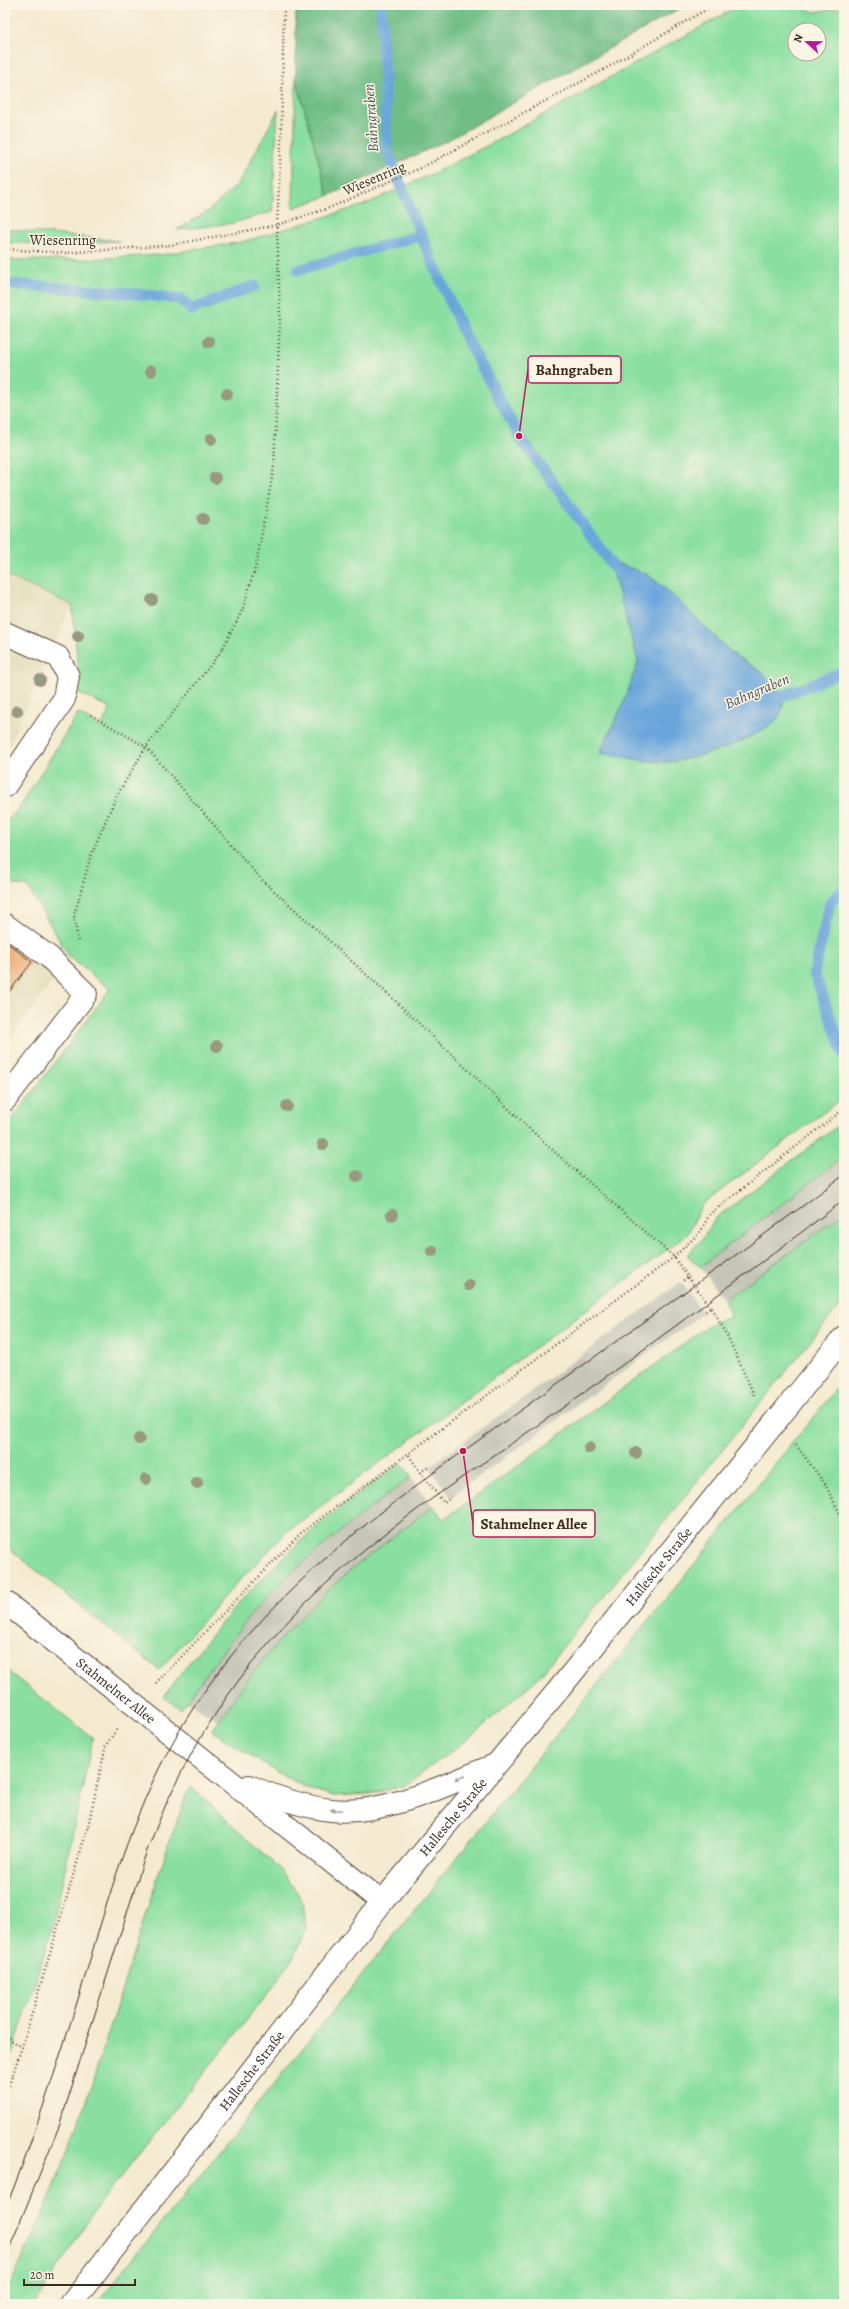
<svg xmlns="http://www.w3.org/2000/svg" width="849" height="2309" font-family="Alegreya,serif">
<style>
.built{fill:#e1dcba}
.industrial{fill:#c5c5b8}
.green{fill:#8adfa0;stroke:#62845f;fill-rule:evenodd}
.forest{fill:#6fbe86;stroke:#557452}
.water{fill:#6aa6db;stroke:#52687c}
.lines{fill:none;stroke-linecap:round;stroke-linejoin:round}
.stream{stroke:#6aa6db;stroke-width:11}
.building{fill:#edb07c}
.minor-casing{stroke:#574739;stroke-width:24}
.path{stroke:#574739;stroke-width:2.5;stroke-dasharray:1 3;stroke-linecap:butt}
.minor{stroke:#fff;stroke-width:22}
.tram{stroke:#3b2a1e;stroke-width:1}
.tree{fill:#999980}
.oneway{fill:#a79f9a}
.labels{text-anchor:middle;stroke-width:3;stroke-linejoin:round;paint-order:stroke}
.street-label{font-size:14px;fill:#3b2a1e;stroke:#fcf5e5}
.water-label{font-size:15px;font-style:italic;fill:#4b5560;stroke:#fcf5e5}
.leader{fill:none;stroke:#c2185b;stroke-width:1.5}
.callout-dot{fill:#c2185b;stroke:#fcf5e5;stroke-width:1.5}
.callout{fill:#fcf5e5;stroke:#c2185b;stroke-width:1.5}
.callout-label{font-size:15px;text-anchor:middle;font-weight:bold;fill:#3b2a1e}
</style>
<rect width="100%" height="100%" fill="#fcf5e5"/>
<filter id="ink" filterUnits="userSpaceOnUse"><feTurbulence type="fractalNoise" baseFrequency=".025" numOctaves="2"/><feDisplacementMap in="SourceGraphic" scale="8" xChannelSelector="R" yChannelSelector="G"/><feConvolveMatrix kernelMatrix="1 2 1 2 8 2 1 2 1" color-interpolation-filters="sRGB"/></filter>
<filter id="wash" filterUnits="userSpaceOnUse"><feTurbulence type="fractalNoise" baseFrequency=".012" numOctaves="4" result="noise"/><feDisplacementMap in="SourceGraphic" scale="16" xChannelSelector="R" yChannelSelector="G"/><feGaussianBlur stdDeviation="0.9" result="paint"/><feColorMatrix in="noise" values="0 0 0 0 0 0 0 0 0 0 0 0 0 0 0 0 0 1.4 0 .05"/><feComposite in="paint" operator="in"/></filter>
<g filter="url(#wash)">
<rect width="100%" height="100%" fill="#f4ead0"/>
<path class="built" d="M5,575L72,605L5,754Z
M5,912L70,958L5,1046Z"/>
<path class="industrial" d="M844,1156V1213L724,1300L700,1267Z
M681,1282L703,1313L451,1497L429,1467Z
M411,1477L433,1506L367,1557L326,1593L286,1633L219,1721L187,1701L221,1653L258,1607L298,1567L341,1531Z"/>
<path class="green" d="M740,5H797L815,12L839,8L844,10V1097L702,1205L687,1235L290,1529L232,1588L159,1670L5,1545V1129L110,989L70,958L27,886L5,884V824L22,804L78,713L101,727L110,708L78,693L79,677L72,605L5,575V260H69L159,255L242,242L364,205L438,171L500,139ZM795,30H819V54H795Z
M296,78L328,196L293,208Z
M278,110L272,212L233,223L177,230L211,209L238,184Z
M5,229L120,241L50,244L5,243Z
M844,1121V1156L700,1267L687,1255L703,1238L716,1218Z
M844,1213V1300L537,1679L467,1740L404,1786L370,1794L334,1796L310,1789L283,1776L212,1731C244,1682 282,1633 326,1592C360,1561 397,1534 433,1506L443,1519L459,1509L711,1324L731,1317L724,1300Z
M844,1379V2304H96Z
M401,1463L411,1477C358,1518 303,1557 258,1607C230,1638 206,1675 181,1709L164,1697C212,1629 268,1567 332,1514C354,1496 378,1480 401,1463Z
M5,1669L93,1738L52,1930L5,2076Z
M190,1786L280,1869L301,1898L306,1929L292,1960L267,1995L101,2201L35,2304H5V2296C31,2241 57,2185 77,2127C117,2014 147,1898 190,1786Z"/>
<path class="forest" d="M296,5H686L448,140L328,196L296,78Z"/>
<path class="water" d="M610,561L647,574L667,590L733,654L764,674L784,696C783,705 783,714 775,721C754,740 693,762 664,762C643,762 621,756 600,753L624,702L638,662Z"/>
<g class="lines">
<path class="stream" d="M381,5L387,151L421,235L463,332L519,436L618,573
M298,270L421,235
M5,284L130,293L181,299L191,310L254,286
M771,701L844,671
M844,888L830,903L814,973L844,1054
M835,2304L844,2296"/>
</g>
<g id="blocks">
<path class="building" d="M5,941L32,962L5,997Z"/>
</g>
</g>
<g filter="url(#ink)">
<use href="#blocks" fill-opacity="0" stroke="#574739" stroke-width="1"/>
<g class="lines">
<g class="minor-casing">
<g id="minor">
<path d="M5,633L58,657L68,676L64,699L5,786"/>
<path d="M5,925L49,957L86,994L5,1100"/>
<path id="s1" d="M5,1602L382,1902"/>
<path d="M249,1786C275,1797 304,1807 331,1810C385,1816 447,1784 495,1765"/>
<path id="s2" d="M71,2304L382,1902L560,1688L844,1337"/>
</g>
</g>
<path class="path" d="M5,249L64,253L171,245L277,225L329,208L421,168L603,70L714,5
M91,715L146,747L261,879L389,995L548,1146L674,1257L688,1277L681,1282
M78,941L74,916L91,855L116,797L146,747L220,653L242,611L256,565L274,467L280,315L277,225L281,145L284,5
M688,1277L711,1308L703,1313
M711,1308L725,1331L755,1397
M796,1445L825,1484L844,1522
M409,1455L420,1472L429,1467
M420,1472L444,1503L451,1497
M156,1683L301,1533L674,1257L701,1231L710,1214L844,1109
M5,2036L22,2047
M5,2097L22,2047L88,1826L106,1745L117,1729"/>
<use href="#minor" class="minor"/>
<path class="tram" d="M5,2210C35,2135 60,2057 84,1980C108,1898 132,1815 174,1740C256,1594 386,1507 518,1412C627,1333 737,1256 844,1175
M5,2259L60,2124L146,1853C156,1829 165,1804 177,1781C216,1703 271,1631 337,1574C406,1512 486,1462 561,1409C656,1341 751,1271 844,1200"/>
</g>
<g class="tree">
<circle cx="209" cy="342" r="6"/>
<circle cx="151" cy="371" r="6"/>
<circle cx="227" cy="394" r="6"/>
<circle cx="211" cy="439" r="6"/>
<circle cx="215" cy="478" r="6"/>
<circle cx="203" cy="519" r="6"/>
<circle cx="152" cy="600" r="6"/>
<circle cx="78" cy="636" r="6"/>
<circle cx="40" cy="680" r="6"/>
<circle cx="17" cy="711" r="6"/>
<circle cx="217" cy="1046" r="6"/>
<circle cx="287" cy="1106" r="6"/>
<circle cx="323" cy="1144" r="6"/>
<circle cx="357" cy="1176" r="6"/>
<circle cx="392" cy="1215" r="6"/>
<circle cx="432" cy="1251" r="6"/>
<circle cx="469" cy="1285" r="6"/>
<circle cx="139" cy="1439" r="6"/>
<circle cx="589" cy="1448" r="6"/>
<circle cx="636" cy="1453" r="6"/>
<circle cx="146" cy="1479" r="6"/>
<circle cx="197" cy="1483" r="6"/>
</g>
<defs><path id="oneway-solid" d="M-6-.8H1V-3.2L6.5 0L1 3.2V.8H-6Z"/></defs>
<g class="oneway">
<use href="#oneway-solid" transform="translate(460 1778) rotate(159)"/>
<use href="#oneway-solid" transform="translate(336 1810) rotate(-178)"/>
</g>
</g>
<g class="labels">
<g class="street-label">
<text transform="translate(374 178) rotate(-23)" y="5">Wiesenring</text>
<text x="63" y="245">Wiesenring</text>
<text dy="5" stroke="none"><textPath href="#s2" startOffset="943">Hallesche Straße</textPath></text>
<text dy="5" stroke="none"><textPath href="#s1" startOffset="142">Stahmelner Allee</textPath></text>
<text dy="5" stroke="none"><textPath href="#s2" startOffset="619">Hallesche Straße</textPath></text>
<text dy="5" stroke="none"><textPath href="#s2" startOffset="295">Hallesche Straße</textPath></text>
</g>
<g class="water-label">
<text transform="translate(371 118) rotate(-94)" y="5">Bahngraben</text>
<text transform="translate(757 691) rotate(-23)" y="5">Bahngraben</text>
</g>
</g>
<path class="leader" d="M519 436L528 369M463 1451L473 1524"/>
<g class="callout-dot">
<circle cx="519" cy="436" r="4"/>
<circle cx="463" cy="1451" r="4"/>
</g>
<g class="callout">
<rect x="528" y="356" width="93" height="27" rx="4"/>
<rect x="473" y="1510" width="122" height="27" rx="4"/>
</g>
<g class="callout-label">
<text x="574" y="375">Bahngraben</text>
<text x="534" y="1529">Stahmelner Allee</text>
</g>
<rect width="849" height="2309" fill="none" stroke="#fcf5e5" stroke-width="20"/>
<g transform="translate(807 42) rotate(292)"><circle r="19" fill="#fcf5e5" stroke="#afa495"/>
<path d="M0-3L7 15L0 10L-7 15Z" fill="#b5179e"/>
<text y="-6" font-size="11" font-weight="bold" text-anchor="middle" fill="#3b2a1e">N</text>
</g>
<path d="M24 2279v6h111v-6" fill="none" stroke="#3b2a1e" stroke-width="2"/>
<text x="30" y="2279" font-size="12" fill="#3b2a1e" stroke="#fcf5e5" stroke-width="3" paint-order="stroke">20 m</text>
</svg>
